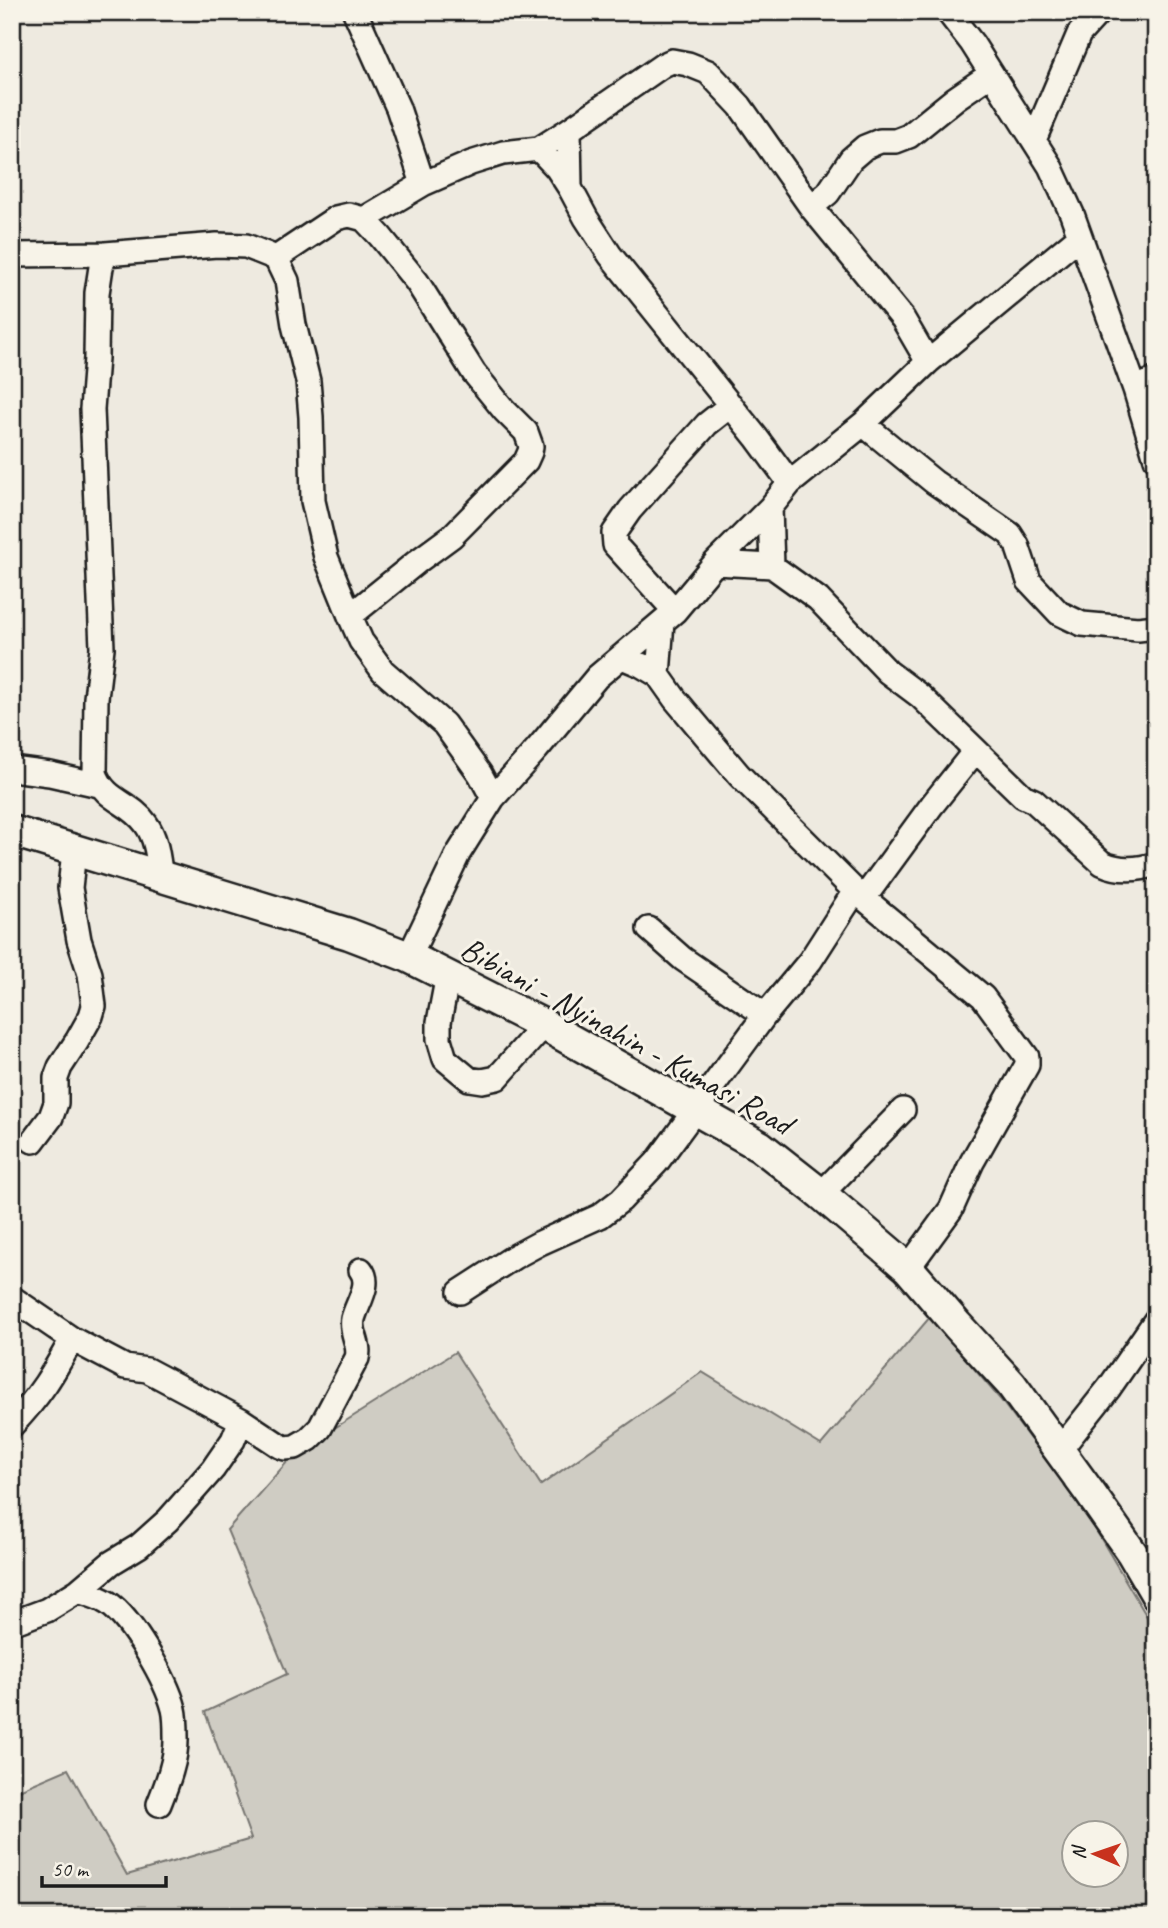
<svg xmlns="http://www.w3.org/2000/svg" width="1168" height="1928" font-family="Caveat,sans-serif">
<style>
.green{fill:#cfccc3;stroke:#767470;stroke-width:2;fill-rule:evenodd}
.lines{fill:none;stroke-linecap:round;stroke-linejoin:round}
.minor-casing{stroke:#1c1c1c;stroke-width:28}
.major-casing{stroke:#1c1c1c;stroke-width:35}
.minor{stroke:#f7f3e8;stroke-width:23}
.major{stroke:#f7f3e8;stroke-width:30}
.labels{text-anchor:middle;stroke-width:6;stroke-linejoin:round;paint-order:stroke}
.street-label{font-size:33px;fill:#1c1c1c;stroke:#f7f3e8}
</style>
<rect width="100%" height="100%" fill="#eeeae0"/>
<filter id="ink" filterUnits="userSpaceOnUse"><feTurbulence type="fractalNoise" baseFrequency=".0143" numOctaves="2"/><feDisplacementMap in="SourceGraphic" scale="14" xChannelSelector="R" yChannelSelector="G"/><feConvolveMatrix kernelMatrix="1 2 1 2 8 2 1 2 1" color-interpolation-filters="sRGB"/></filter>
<g filter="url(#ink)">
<path class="green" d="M930,1317L1000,1399L1087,1515L1156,1632V1916H12V1793L68,1769L127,1875L251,1839L205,1712L287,1674L227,1530L295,1453L455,1352L541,1485L702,1372L821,1445ZM1074,1834H1116V1876H1074Z"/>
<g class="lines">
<g class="minor-casing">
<path id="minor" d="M355,12L398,108L423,184
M948,12L972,43L1050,166L1072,214L1135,389L1156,459
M569,130L570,188
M1034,140L1079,34L1099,12
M539,149L557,168L570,188L586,218L610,255L756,437L790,483
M811,207L828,193L851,159L865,147L880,141H896L909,136L956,98L991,74
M364,219L423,184L471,163L503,153L539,149L569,130L663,65L672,61L688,64L708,72L740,106L811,207L903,319L928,362
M105,254L101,267L97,293L96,358L92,409L102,648L96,698L95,773C105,802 130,801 146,824C157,839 158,859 161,878
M12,255L105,254L217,245L246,246L276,258L287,281L294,325L308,381L311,417L313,501L326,557L350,616L361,641L383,671L444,724L480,774L493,798
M276,258L336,218L349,215L364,219L380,236L417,282L474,373L504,410L526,432L531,446L530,452L526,461L452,536L418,561L350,616
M1135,389L1156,379
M863,424L934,482L1010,534L1017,545L1029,581L1059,613L1082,624L1138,629L1156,627
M770,508L772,566
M715,563L772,566L818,599L888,672L920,696L1023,796L1034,801L1102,863C1119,871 1138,870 1156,864
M675,611L615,545L614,533L630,510L707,424L731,405
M622,657L641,665L658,675L675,699L739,775L855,891L983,997L1027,1057V1065L972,1162L951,1209L908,1268
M658,675L662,622
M12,769L50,774L99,785
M864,898L932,805L975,751
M649,929L683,959L765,1015
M409,957L458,854L493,798L537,749L597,677L675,611L715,563L770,508L790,483L863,424L928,362L1079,237
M448,975L439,1022V1039L445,1059L469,1079L482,1081L497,1078L544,1025
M33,1141L51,1117L56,1103V1078L60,1067L77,1041L91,1016L94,1006L90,974L79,940L70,888L74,851
M821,1194L903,1110
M460,1292L514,1257L540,1243L600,1216L621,1200L657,1162L765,1015L810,961L855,891
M12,1298L72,1339C53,1374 40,1396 12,1425
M72,1339L125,1367L147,1370L179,1387L241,1420L280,1446L285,1448L295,1447L309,1439L320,1428L357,1358C361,1344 350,1333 353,1319C357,1303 372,1284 361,1270
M1059,1451L1109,1388L1156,1320
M78,1591C88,1594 99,1597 108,1603C132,1619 167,1681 174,1709C176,1717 176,1727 176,1736C177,1759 167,1784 159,1804
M12,1623L47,1610L78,1591L111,1563L139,1546L168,1520L213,1469L233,1440L241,1420"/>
</g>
<g class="major-casing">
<path id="major" d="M12,831L349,934L409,957L544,1025L760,1146L821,1194L908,1268L957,1325L990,1361L1011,1384L1090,1493L1132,1553L1156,1594"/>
</g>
<use href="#minor" class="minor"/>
<use href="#major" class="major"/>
</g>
</g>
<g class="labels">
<g class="street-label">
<text transform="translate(627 1035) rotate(29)" y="12">Bibiani - Nyinahin - Kumasi Road</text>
</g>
</g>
<rect width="1168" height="1928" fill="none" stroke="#f7f3e8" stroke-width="42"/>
<rect x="21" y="21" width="1126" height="1886" fill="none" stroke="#1c1c1c" stroke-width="2.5" filter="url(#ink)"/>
<g transform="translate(1095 1854) rotate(272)"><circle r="33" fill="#f7f3e8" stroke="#9f9d96" stroke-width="2"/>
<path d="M0-5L12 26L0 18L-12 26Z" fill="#c8321e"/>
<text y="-10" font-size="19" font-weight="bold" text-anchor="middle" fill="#1c1c1c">N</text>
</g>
<path d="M42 1876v10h124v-10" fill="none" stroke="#1c1c1c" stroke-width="3.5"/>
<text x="52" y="1876" font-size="21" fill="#1c1c1c" stroke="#f7f3e8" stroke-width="5" paint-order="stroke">50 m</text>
</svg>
